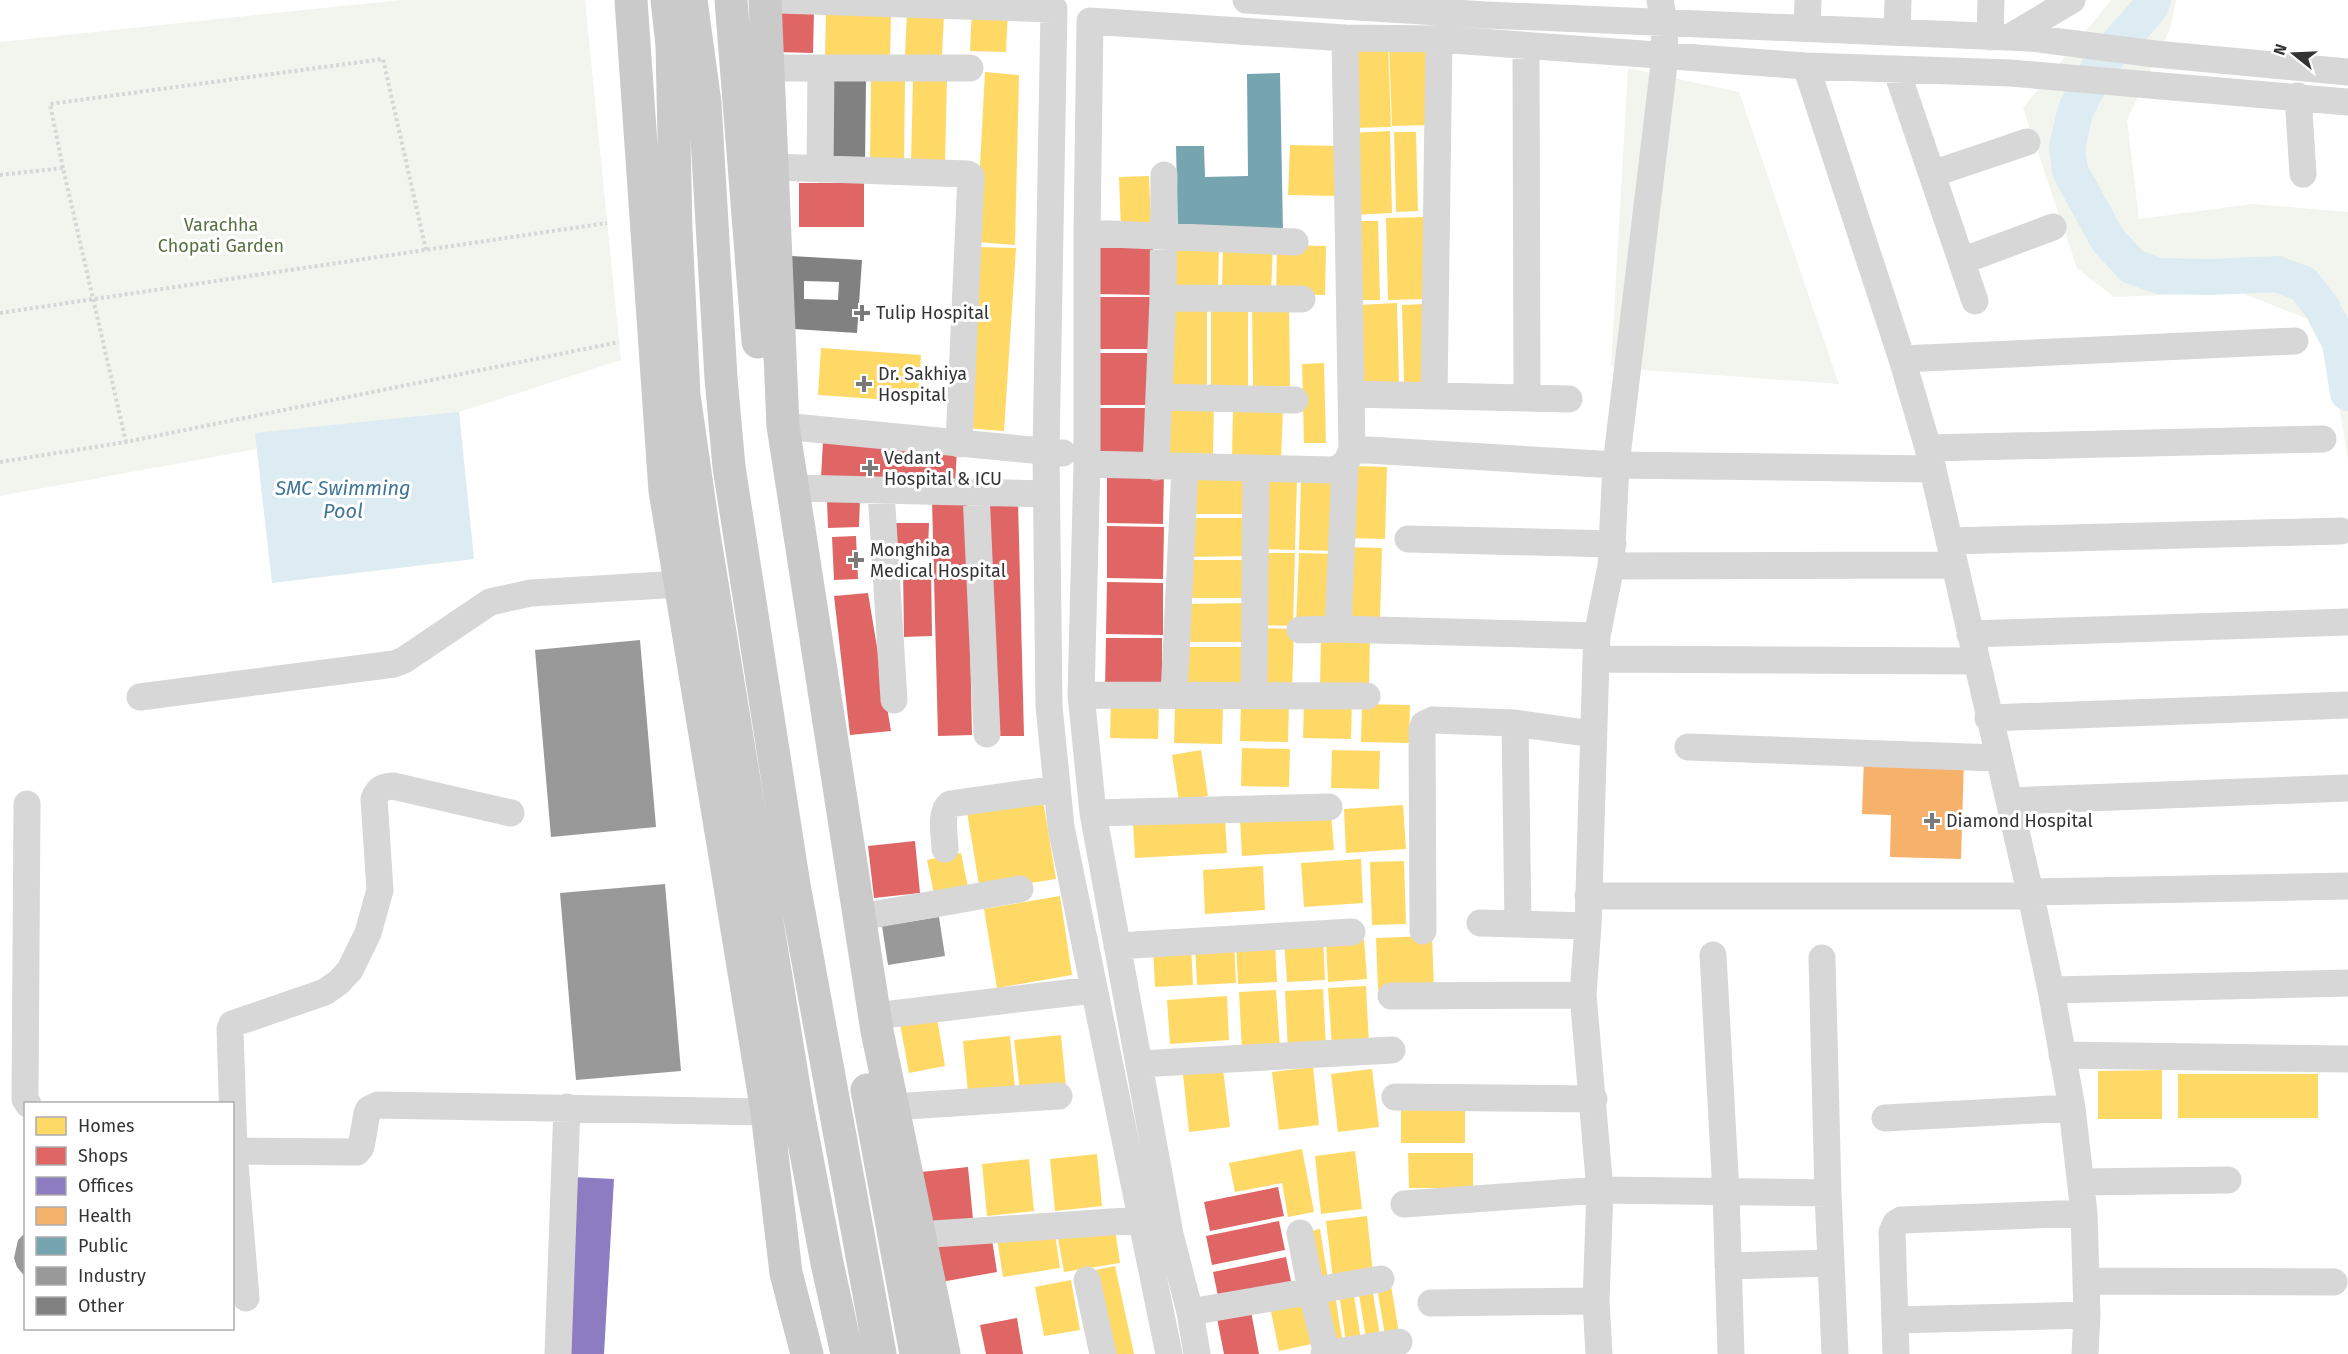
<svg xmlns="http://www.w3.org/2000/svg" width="2348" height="1354" font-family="'Fira Sans',sans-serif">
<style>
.green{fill:#f1f5ed}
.water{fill:#ddebf3}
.homes{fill:#ffd966}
.shops{fill:#e06666}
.offices{fill:#8e7cc3}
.health{fill:#f6b26b}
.public{fill:#76a5af}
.industry{fill:#999}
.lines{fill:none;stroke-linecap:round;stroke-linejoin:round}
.river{stroke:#ddebf3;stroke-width:36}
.building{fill:#818181;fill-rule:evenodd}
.path{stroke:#d6d6d6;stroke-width:4;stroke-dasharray:3 3;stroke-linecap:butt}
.minor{stroke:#d7d7d7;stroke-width:27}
.major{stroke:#cacaca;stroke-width:33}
.poi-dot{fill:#7a7a7a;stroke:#fff;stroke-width:2}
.labels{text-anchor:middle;stroke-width:6;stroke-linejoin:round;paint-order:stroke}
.park-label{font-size:18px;fill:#56703f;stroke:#fff}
.poi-label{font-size:18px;fill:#333;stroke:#fff;text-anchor:start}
.water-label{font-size:20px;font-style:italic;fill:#3f7597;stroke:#fff}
</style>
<rect width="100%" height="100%" fill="#fff"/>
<path class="green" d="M400,0H585L621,360L459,412L0,496V42Z
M2111,0H2176L2170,29L2127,120L2139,219L2253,204L2348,212V460L2328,339L2308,319L2239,292L2114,297L2077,268L2023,108Z
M1628,68L1739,92L1839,384L1645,370L1611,366Z"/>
<path class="water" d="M459,412L474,559L272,583L255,433Z"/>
<path class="homes" d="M972,8L1008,10L1006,52L970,51Z
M826,12L891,13L890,59L825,58Z
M907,12L944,14L942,56L905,55Z
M1428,43L1430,125L1392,126L1389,44Z
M1388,45L1391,127L1352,128L1350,46Z
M985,72L1019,75L1015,245L976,242Z
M871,76L905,77L904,162L870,161Z
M913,79H947L945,164H911Z
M1390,131L1392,213L1354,215L1351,133Z
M1394,132H1416L1418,211L1396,212Z
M1290,145L1339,146L1338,196L1288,195Z
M1149,176L1151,228L1121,230L1119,177Z
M1424,217L1427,299L1388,300L1386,218Z
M1356,221H1378L1380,300H1358Z
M1170,243L1219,244L1218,293H1169Z
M1223,244L1273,245L1271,294L1222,293Z
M1277,245L1326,246L1325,295L1276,294Z
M976,247L1016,248L1004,431L966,428Z
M1252,303H1289L1290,386L1253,387Z
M1397,303L1399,385L1361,387L1358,305Z
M1424,304L1426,383L1404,384L1402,305Z
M1169,306H1207V390H1170Z
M1211,306H1248V389H1211Z
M821,348L921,355L918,402L818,395Z
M1324,363L1326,443H1304L1302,364Z
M1165,403L1214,404L1213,454L1164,453Z
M1233,408L1283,409L1281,459L1232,458Z
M1351,466L1387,467L1385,539L1349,538Z
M1251,475V514H1189V476Z
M1262,477L1297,478L1295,550L1260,549Z
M1301,478L1337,479L1335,551L1299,550Z
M1189,518H1251V556L1189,557Z
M1347,547L1382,548L1380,620L1345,619Z
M1260,553H1295L1293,626L1258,625Z
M1299,553L1334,554L1332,626L1296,625Z
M1188,560H1249V598H1187Z
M1248,603V642H1186V604Z
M1258,628L1294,629L1292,690L1258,689Z
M1321,636L1370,637L1369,687L1320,686Z
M1181,647H1243V685H1181Z
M1111,700L1159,701L1158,739L1110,738Z
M1304,700L1352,701L1351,739L1303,738Z
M1241,703L1289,704L1288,742L1240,741Z
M1362,704L1410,705L1409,743L1361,742Z
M1175,705L1223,706L1222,744L1174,743Z
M1242,748L1290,749L1289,787L1241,786Z
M1201,750L1208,796L1179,801L1172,755Z
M1332,750L1380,751L1379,789L1331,788Z
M1043,800L1056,879L980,891L967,812Z
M1403,805L1406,849L1346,853L1344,809Z
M1331,814L1334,850L1242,856L1240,819Z
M1225,816L1227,853L1135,858L1133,822Z
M961,853L969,892L935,899L927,860Z
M1361,859L1363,903L1304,907L1301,863Z
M1404,861L1406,924L1372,925L1370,862Z
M1263,866L1265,910L1205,914L1203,870Z
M1060,896L1072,975L997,988L984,909Z
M1432,936L1434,988L1378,990L1376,938Z
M1323,939L1325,980L1287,982L1284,941Z
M1364,939L1367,979L1328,982L1326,941Z
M1275,941L1277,982L1238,984L1236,943Z
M1234,942L1236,983L1197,985L1195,945Z
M1191,944L1193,985L1155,987L1153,946Z
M1366,986L1369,1045L1332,1047L1328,988Z
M1323,989L1326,1048L1288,1050L1285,991Z
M1276,990L1280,1049L1242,1051L1239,992Z
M1227,996L1229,1040L1170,1044L1167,1000Z
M936,1012L945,1066L909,1073L899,1018Z
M1061,1035L1066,1087L1020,1091L1014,1040Z
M1010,1036L1015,1088L968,1093L963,1041Z
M1313,1067L1319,1125L1279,1130L1272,1072Z
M1223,1069L1230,1127L1189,1132L1183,1074Z
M1372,1069L1379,1127L1338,1132L1331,1074Z
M2162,1070V1119H2098V1071Z
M2178,1074H2318V1118H2178Z
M1401,1107H1465V1143H1401Z
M1302,1149L1314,1212L1288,1217L1282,1183L1235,1192L1229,1163Z
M1355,1151L1362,1209L1321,1214L1315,1156Z
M1408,1153H1473V1188H1409Z
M1097,1154L1102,1206L1055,1211L1050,1159Z
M1029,1159L1034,1211L987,1216L982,1164Z
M1367,1216L1373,1274L1333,1279L1326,1221Z
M1114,1223L1120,1263L1064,1272L1057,1233Z
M1054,1228L1060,1268L1003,1277L997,1238Z
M1320,1229L1328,1279L1314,1281L1306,1232Z
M1115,1266L1134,1354H1108L1091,1271Z
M1071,1280L1080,1330L1044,1336L1035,1287Z
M1391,1285L1399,1334L1385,1336L1377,1287Z
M1372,1287L1380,1336L1366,1338L1358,1289Z
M1353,1290L1361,1340L1346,1342L1339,1293Z
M1302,1295L1312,1344L1279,1351L1269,1302Z
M1335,1295L1343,1344L1329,1346L1321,1297Z"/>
<path class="shops" d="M778,10L814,11L813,53L776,52Z
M799,183H864V227H799Z
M1097,242L1153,243L1152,295L1096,294Z
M1096,297H1153L1152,349H1096Z
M1095,353H1152L1151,405H1094Z
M1095,408H1151L1150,460H1094Z
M823,441L957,449L955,486L821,478Z
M1107,471L1164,472L1163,524L1107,523Z
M860,499L859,527L828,528L827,500Z
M967,499L972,735L938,736L932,500Z
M1018,500L1024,736H990L984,501Z
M896,523H929L928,551H896Z
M1107,526L1164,527L1163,579L1107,578Z
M856,536L858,579L834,580L832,537Z
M931,566L932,636L904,637L903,567Z
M1107,582L1163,583V635L1106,634Z
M868,593L891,731L850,735L834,596Z
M1106,638H1162V690H1105Z
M915,841L920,893L874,898L868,846Z
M968,1167L973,1219L927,1224L921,1172Z
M1278,1187L1284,1216L1210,1231L1204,1202Z
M1279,1221L1285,1250L1212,1265L1206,1236Z
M991,1233L997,1272L941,1282L935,1243Z
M1286,1257L1292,1286L1219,1301L1213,1272Z
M1250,1306L1259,1354H1224L1216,1313Z
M1017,1318L1023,1354H986L980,1325Z"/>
<path class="offices" d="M573,1177L614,1179L604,1354H563Z"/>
<path class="health" d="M1864,758L1964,760L1961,859L1890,857L1891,815L1862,814Z"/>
<path class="public" d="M1280,73L1283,233L1178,235L1176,146H1204L1205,177L1248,176L1247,74Z"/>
<path class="industry" d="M640,640L656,827L551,837L535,650Z
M665,884L681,1071L576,1080L560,893Z
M939,917L945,956L888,965L882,926Z
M26,1232V1278L17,1267L14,1258L18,1240Z"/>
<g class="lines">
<path class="river" d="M2153,0L2149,9L2102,62L2076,109L2067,147L2070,171L2108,240L2132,266L2158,276L2210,277L2277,274L2304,284L2322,308L2340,343L2348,393"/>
</g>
<path class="building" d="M832,79H866L865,164L831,163Z
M791,256L862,260L857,333L794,329ZM804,281L839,282L838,300L804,299Z"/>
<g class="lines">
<path class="path" d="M63,168L50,104L383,59L426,250
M0,175L63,168L126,442
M0,313L607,223
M0,462L126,442L619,342"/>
<path class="minor" d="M779,0L1054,9L1046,452L1049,706L1061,827L1169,1354
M1246,0L1486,15L2030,38L2155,54L2348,72
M1807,28L1808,0
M1897,32L1898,0
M1990,37L1991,0
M2010,37L2072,0
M1526,46L1527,398
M1806,66L1902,359L1928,448L2030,892L2051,990L2072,1108L2084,1213L2087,1315L2085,1354
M768,68H970
M1896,69L1975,301
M2298,96L2303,174
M772,167L968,174L971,176L959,444
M820,169L821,68
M1932,174L2027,142
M1087,233L1295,242
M1962,261L2053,227
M1163,298L1302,299
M1902,359L2295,341
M1351,394L1569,399
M1434,396L1439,39
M1159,397L1295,400
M783,426L1063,453
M1928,448L2323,439
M1352,449L1616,465L1933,469
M1087,464L1332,470C1344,467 1348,461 1352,449L1345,38
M1156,467L1163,298L1164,175
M793,488L1046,494
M881,491L894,700
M976,492L987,734
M1408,539L1613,544
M1949,541L2341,531
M1611,566L1954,565
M1338,629L1345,464
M1300,630L1338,629L1597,636
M1970,634L2348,622
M1596,659L1976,661
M1081,695L1367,696
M1174,695L1185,468
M1254,696L1256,469
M140,697L394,664L404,660L490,602L531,593L680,584
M1988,718L2348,705
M1515,723L1518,924
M1688,747L1997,758
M2009,801L2348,788
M27,804L25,1099L28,1104
M1093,813L1329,807
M945,849C945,836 939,813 950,804L1057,789
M2030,892L2348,886
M1588,896H2031
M860,917L1020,889
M1480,923L1588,926
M1423,931L1422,730L1424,724L1433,720L1515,723L1593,734
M1117,946L1352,932
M1713,955L1726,1193L1731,1354
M1822,958L1828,1193
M2051,990L2348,983
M1391,996L1583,995
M875,1016L1093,990
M2062,1055L2348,1059
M1139,1064L1392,1050
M1395,1097L1594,1099
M892,1107L1059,1096
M1885,1118L2072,1108
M232,1151L357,1152L361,1147L367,1113L369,1109L378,1105L767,1112
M2081,1182L2228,1180
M1404,1204L1600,1190L1828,1193L1835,1354
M1300,1233L1311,1290L1327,1354
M918,1235L1141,1220
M1728,1266L1831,1263
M1087,1280L1103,1354
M2086,1281L2334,1282
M246,1298L234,1152L230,1029L232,1024L325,992L339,982L350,970L368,933L380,890L374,799C378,789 382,787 393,786L511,813
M1431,1303L1596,1301
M1190,1312L1381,1279
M1895,1320L2087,1315
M558,1354L567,1107
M1197,1354L1190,1312L1170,1234L1093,813L1081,695L1087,464V233L1090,21L1345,38L1439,39L1806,66L2010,73L2348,102
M1324,1354L1399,1342
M1599,1354L1596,1301L1600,1190L1583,995L1588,926L1596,659L1597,636L1611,566L1616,465L1665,56L1664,22L1660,0
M1896,1354L1892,1232L1896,1223L1901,1220L2084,1213"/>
<path class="major" d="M631,0L665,491L767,1112L786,1273L807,1354
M667,0L672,45L676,231L684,395L703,528L797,1106L827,1263L847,1354
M691,0L705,103L721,378L729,467L794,885L880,1354
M731,0L758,342
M765,0L783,426L877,1031L944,1354
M867,1090L916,1354"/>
</g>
<g class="poi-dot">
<path d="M859 304h6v6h6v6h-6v6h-6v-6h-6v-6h6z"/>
<path d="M861 375h6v6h6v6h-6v6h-6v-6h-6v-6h6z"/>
<path d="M867 459h6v6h6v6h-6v6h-6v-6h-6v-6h6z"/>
<path d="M853 551h6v6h6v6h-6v6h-6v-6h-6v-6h6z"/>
<path d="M1929 812h6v6h6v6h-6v6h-6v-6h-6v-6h6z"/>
</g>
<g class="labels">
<g class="park-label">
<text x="221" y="231">Varachha<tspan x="221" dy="21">Chopati Garden</tspan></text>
</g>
<g class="poi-label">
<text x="876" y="319">Tulip Hospital</text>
<text x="878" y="380">Dr. Sakhiya<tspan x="878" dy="21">Hospital</tspan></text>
<text x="884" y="464">Vedant<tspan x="884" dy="21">Hospital &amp; ICU</tspan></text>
<text x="870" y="556">Monghiba<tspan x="870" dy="21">Medical Hospital</tspan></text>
<text x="1946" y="827">Diamond Hospital</text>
</g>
<g class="water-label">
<text x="343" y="495">SMC Swimming<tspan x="343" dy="23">Pool</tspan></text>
</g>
</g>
<rect x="24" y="1102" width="210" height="228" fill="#ffffff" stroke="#adadad" stroke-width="1.5"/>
<rect x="36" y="1117" width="30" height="18" fill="#ffd966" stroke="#adadad" stroke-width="1.5"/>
<text x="78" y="1132" font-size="18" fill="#333333">Homes</text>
<rect x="36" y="1147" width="30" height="18" fill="#e06666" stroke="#adadad" stroke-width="1.5"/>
<text x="78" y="1162" font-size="18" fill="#333333">Shops</text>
<rect x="36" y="1177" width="30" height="18" fill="#8e7cc3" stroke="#adadad" stroke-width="1.5"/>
<text x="78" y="1192" font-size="18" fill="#333333">Offices</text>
<rect x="36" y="1207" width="30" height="18" fill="#f6b26b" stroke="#adadad" stroke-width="1.5"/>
<text x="78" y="1222" font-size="18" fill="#333333">Health</text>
<rect x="36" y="1237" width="30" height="18" fill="#76a5af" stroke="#adadad" stroke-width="1.5"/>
<text x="78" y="1252" font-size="18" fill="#333333">Public</text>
<rect x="36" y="1267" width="30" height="18" fill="#999999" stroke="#adadad" stroke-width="1.5"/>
<text x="78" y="1282" font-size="18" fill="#333333">Industry</text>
<rect x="36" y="1297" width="30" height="18" fill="#818181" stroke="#adadad" stroke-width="1.5"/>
<text x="78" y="1312" font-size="18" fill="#333333">Other</text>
<g transform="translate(2294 54) rotate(288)" stroke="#ffffff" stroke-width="4.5" paint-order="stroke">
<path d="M0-4.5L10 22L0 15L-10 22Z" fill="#333333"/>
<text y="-9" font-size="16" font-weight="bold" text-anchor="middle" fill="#333333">N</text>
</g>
</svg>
